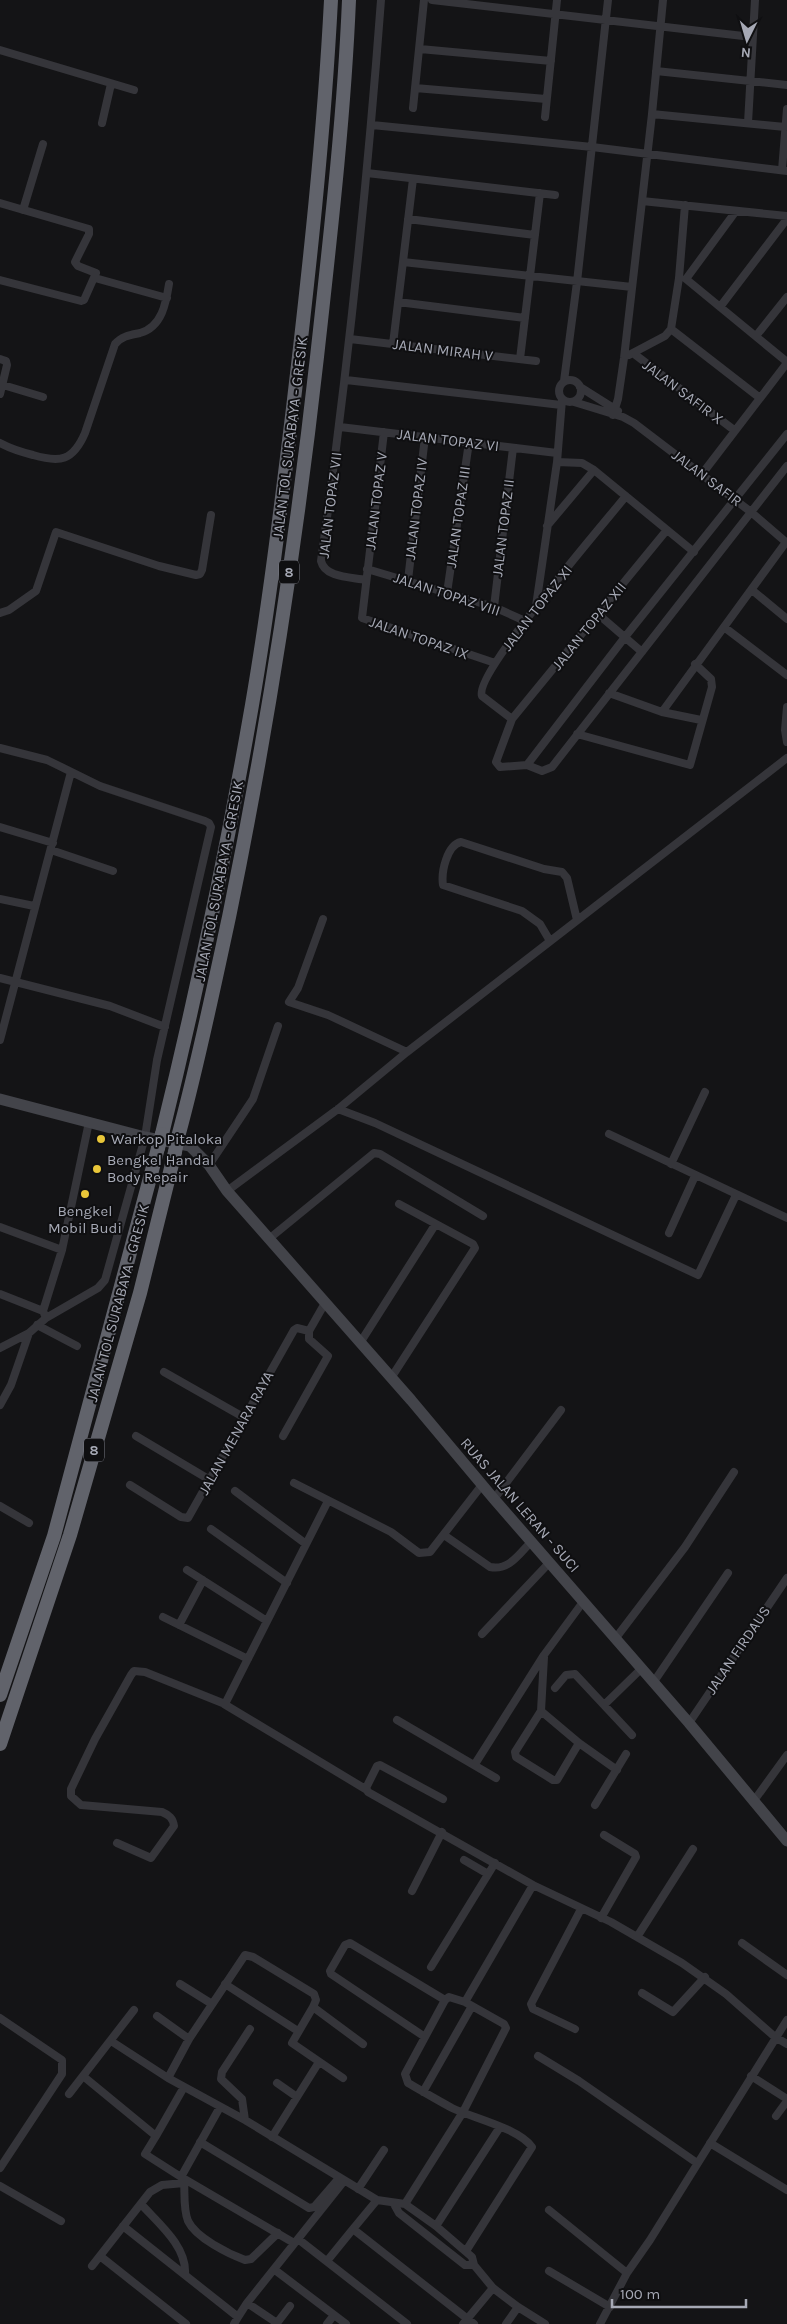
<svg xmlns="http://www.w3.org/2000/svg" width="787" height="2324" font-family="Karla,sans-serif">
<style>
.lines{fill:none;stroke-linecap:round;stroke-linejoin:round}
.minor{stroke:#35353a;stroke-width:8}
.secondary{stroke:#43444a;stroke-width:11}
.motorway{stroke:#61636b;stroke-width:14}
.motorway-bridge{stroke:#61636b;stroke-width:14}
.poi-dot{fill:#e9c639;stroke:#0f0f11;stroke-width:2}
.labels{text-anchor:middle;stroke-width:4;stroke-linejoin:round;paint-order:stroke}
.shield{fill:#0f0f11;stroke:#797b84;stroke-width:1}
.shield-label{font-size:14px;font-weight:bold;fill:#a6a9b5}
.street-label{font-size:15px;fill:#a6a9b5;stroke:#0f0f11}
.poi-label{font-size:15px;fill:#a6a9b5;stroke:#0f0f11;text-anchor:start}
</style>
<rect width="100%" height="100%" fill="#141416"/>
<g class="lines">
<path class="minor" d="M432,0L752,37
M420,49L551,61
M0,50L134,90
M656,71L787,85
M415,88L546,99
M413,108L424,0
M652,114L785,127
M545,117L557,0
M102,123L111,84
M748,123L755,0
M372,125L592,147L787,171
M782,170L787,109
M367,173L555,195
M642,201L787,216
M0,203L89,229V234L75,262L78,266L96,273L84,300L81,301L0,280
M685,205L679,278L671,329L760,398
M23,210L43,144
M408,219L535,235
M403,262L632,287
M95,278L167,298
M686,279L787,362
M686,279L736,211
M398,302L525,318
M720,307L787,219
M756,336L787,297
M350,339L536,361
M393,344L413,179
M633,353L734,430
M629,355L665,336L671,329
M0,359L6,361L7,365L0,394
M520,359L540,193
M559 391a11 11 0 1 1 22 0a11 11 0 1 1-22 0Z
M346,380L561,405
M564,381L577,282L608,0
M3,385L43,397
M580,387L618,411
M574,402L623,417L634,423L751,512L787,543
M613,415L618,399L624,358L652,114L663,0
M340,427L557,453
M384,432L362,618L495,663
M787,434L625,637L527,765L542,771L552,767L787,466
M0,443C11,449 21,452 33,455C60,463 73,461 85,433L115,344C122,336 130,335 140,333C162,327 166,303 169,284
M557,462L582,463L594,470L694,552
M702,474L787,363
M547,526L594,470
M367,569L494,607L525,621
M366,580C351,577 325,578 321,561C347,375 367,188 381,0
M408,580L425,437
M752,590L787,619
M447,593L469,442
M536,606L557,462L562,400
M494,607L513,448
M0,613L9,610L36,591L56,532L159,566L196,575L200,574L202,570L211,515
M599,615L642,652
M724,627L787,675
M609,693L662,712L701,720
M787,707L785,730L787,742
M662,712L786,542
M512,719L482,696C473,675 606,521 626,496
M577,734L690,765L712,687L711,679L695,664
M0,748L47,760L100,786L205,821L209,823L211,827L157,1060L145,1137L105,1280L98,1288L46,1318L29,1333L0,1348
M527,765L500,767L496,762L512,719L666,531
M0,827L53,843
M51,850L113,871
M0,899L34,906
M323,919L298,988L289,1002L328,1015L407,1052
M550,941L540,924L522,911L443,885C441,872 447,845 461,842L544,869L562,872L567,878L577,920
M0,978L110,1006L165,1027
M0,1040L71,772
M338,1109L375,1123L698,1275L736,1195
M609,1134L787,1218
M671,1164L705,1092
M209,1165L253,1099L278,1026
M227,1191L338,1109L407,1052L787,758
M0,1227L62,1250
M669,1233L695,1176
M270,1238L374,1153L380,1154L483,1216
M0,1294L43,1311
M46,1318L43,1311L62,1250L89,1122
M37,1325L77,1346
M360,1343L435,1225
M164,1372L245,1418
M391,1378L475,1248L473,1244L399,1204
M0,1405L11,1385L29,1333
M136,1436L210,1480
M283,1436L328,1356L309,1339V1331
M294,1483L391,1532L419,1553L430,1552L482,1485
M130,1485L181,1517L188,1518L294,1330L297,1328L309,1331L325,1303
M235,1491L306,1544
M494,1499L561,1410
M0,1506L29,1523
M211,1529L287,1583
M444,1535L490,1567C509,1571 519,1554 531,1542
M187,1570L267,1621
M163,1617L248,1659
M179,1625L203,1580
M482,1634L549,1563
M615,1639L685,1547L734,1472
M544,1657L541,1711L579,1743L617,1770
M653,1683L728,1573
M555,1688L566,1675L575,1674L632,1735
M224,1704L367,1790
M604,1705L641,1669
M541,1711L515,1752L516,1757L553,1780H557L579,1743
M397,1720L496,1778
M689,1723L787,1578
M475,1764L544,1655L583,1602
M443,1799L380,1765L377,1766L366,1788L368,1792L533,1885L611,1922L682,1963L726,1994L775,2037L787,2044
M753,1802L787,1755
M595,1805L626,1754
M117,1843L151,1858L174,1826C173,1818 169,1815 162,1812L81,1805L71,1796V1789L95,1739L131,1675L134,1671L145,1672L225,1704L328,1501
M464,1860L488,1874
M412,1891L442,1832
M601,1918L636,1857L635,1854L604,1835
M637,1937L693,1849
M742,1943L787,1975
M431,1967L495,1863
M180,1984L212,2004
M225,1984L298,2031
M642,1993L673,2012L705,1977
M313,2007L292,2043L343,2078
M157,2016L189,2039
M0,2018L62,2060V2074L0,2168
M575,2029L533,2009L531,2004L581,1909
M425,2037L331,1974L330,1971L345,1945L350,1943L445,2000
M111,2041L168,2078L245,2120L377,2200L353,2229
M538,2056L579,2081L697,2163
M83,2076L156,2136L184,2087
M751,2076L787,2099
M168,2078L189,2039L245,1955L253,1957L314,1994L316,2000L313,2007L363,2044
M277,2083L297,2097
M423,2092L472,2006
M69,2094L134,2010
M776,2116L787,2101
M245,2120L242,2099L221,2079L222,2072L250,2029
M156,2136L145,2154L181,2177L220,2107
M272,2137L319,2062
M200,2142L309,2208L314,2207L339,2178
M710,2143L787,2190
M181,2177L294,2243
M184,2179C185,2192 183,2209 188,2221C196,2238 229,2254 245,2260L251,2259L278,2233
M0,2186L61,2221
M358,2189L384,2150
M377,2200L405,2204L436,2226L472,2257L474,2265L493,2288
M141,2204C158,2223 187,2246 185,2274
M394,2204L399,2213L465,2265H474
M405,2204L463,2112L506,2028L504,2024L465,2002
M549,2210L627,2273
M123,2226L238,2317L234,2324
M436,2226L500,2127
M298,2239L407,2324
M466,2251L532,2147C518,2128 473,2118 452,2108C437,2100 422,2091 408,2083L405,2074L445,2000L449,1997L465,2002L533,1885
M100,2256L186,2324
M327,2261L353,2229L474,2324
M92,2266L150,2192L162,2185L184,2183
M275,2270L346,2324
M549,2271L610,2307
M247,2303L277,2323L290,2306
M238,2317L247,2303L344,2181
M327,2324L334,2315
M463,2324L493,2288L518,2307L545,2324
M506,2324L518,2307
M600,2324L627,2273L650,2240L787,2020"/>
<path class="secondary" d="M0,1099L145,1137L190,1146L209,1165L227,1191L411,1400L494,1499L689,1723L787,1841"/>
<path class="motorway" d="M162,1134C197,992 227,849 252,705C269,606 281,507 293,408C309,272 324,136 331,0
M178,1137C198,1064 213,991 229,917C267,732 296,545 317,357C330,239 344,119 349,0
M0,1695L54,1536L158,1148
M0,1744L70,1535L140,1293L175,1152"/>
<path class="motorway-bridge" d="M158,1148L162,1134
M175,1152L178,1137"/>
</g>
<g class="poi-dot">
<circle cx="101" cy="1139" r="5"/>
<circle cx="97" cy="1169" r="5"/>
<circle cx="85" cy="1194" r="5"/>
</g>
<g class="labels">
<g class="shield">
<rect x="279" y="560.5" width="20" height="23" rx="4"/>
<rect x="84" y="1438.5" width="20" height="23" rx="4"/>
</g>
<g class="shield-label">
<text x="289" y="577">8</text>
<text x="94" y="1455">8</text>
</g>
<g class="street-label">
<text transform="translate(443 350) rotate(7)" y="5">JALAN MIRAH V</text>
<text transform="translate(683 392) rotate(37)" y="5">JALAN SAFIR X</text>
<text transform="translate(290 438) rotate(-83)" y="5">JALAN TOL SURABAYA - GRESIK</text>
<text transform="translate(448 440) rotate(7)" y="5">JALAN TOPAZ VI</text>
<text transform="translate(707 478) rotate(37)" y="5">JALAN SAFIR</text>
<text transform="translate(376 501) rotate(-83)" y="5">JALAN TOPAZ V</text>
<text transform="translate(330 505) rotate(-83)" y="5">JALAN TOPAZ VII</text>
<text transform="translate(416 509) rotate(-83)" y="5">JALAN TOPAZ IV</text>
<text transform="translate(458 517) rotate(-82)" y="5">JALAN TOPAZ III</text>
<text transform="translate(503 528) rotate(-83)" y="5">JALAN TOPAZ II</text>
<text transform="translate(447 594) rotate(18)" y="5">JALAN TOPAZ VIII</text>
<text transform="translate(537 608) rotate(-52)" y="5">JALAN TOPAZ XI</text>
<text transform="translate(589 626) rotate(-51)" y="5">JALAN TOPAZ XII</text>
<text transform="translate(419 638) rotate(19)" y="5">JALAN TOPAZ IX</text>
<text transform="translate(219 881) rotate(-79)" y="5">JALAN TOL SURABAYA - GRESIK</text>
<text transform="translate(118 1303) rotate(-75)" y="5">JALAN TOL SURABAYA - GRESIK</text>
<text transform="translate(236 1433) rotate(-61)" y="5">JALAN MENARA RAYA</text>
<text transform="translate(520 1505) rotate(49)" y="5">RUAS JALAN LERAN - SUCI</text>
<text transform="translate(738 1650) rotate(-56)" y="5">JALAN FIRDAUS</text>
</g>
<g class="poi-label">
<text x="111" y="1144">Warkop Pitaloka</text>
<text x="107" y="1165">Bengkel Handal<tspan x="107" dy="17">Body Repair</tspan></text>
<text x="85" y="1216" text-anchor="middle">Bengkel<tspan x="85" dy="17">Mobil Budi</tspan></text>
</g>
</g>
<g transform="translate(747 40) rotate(185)" stroke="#0f0f11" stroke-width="4" paint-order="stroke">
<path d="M0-4L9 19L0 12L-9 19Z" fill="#a6a9b5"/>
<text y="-8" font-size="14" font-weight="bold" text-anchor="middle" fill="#a6a9b5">N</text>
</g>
<path d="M612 2299v8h134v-8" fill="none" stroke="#a6a9b5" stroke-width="2.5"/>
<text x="620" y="2299" font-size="15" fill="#a6a9b5" stroke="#0f0f11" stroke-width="4" paint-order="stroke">100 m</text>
</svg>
